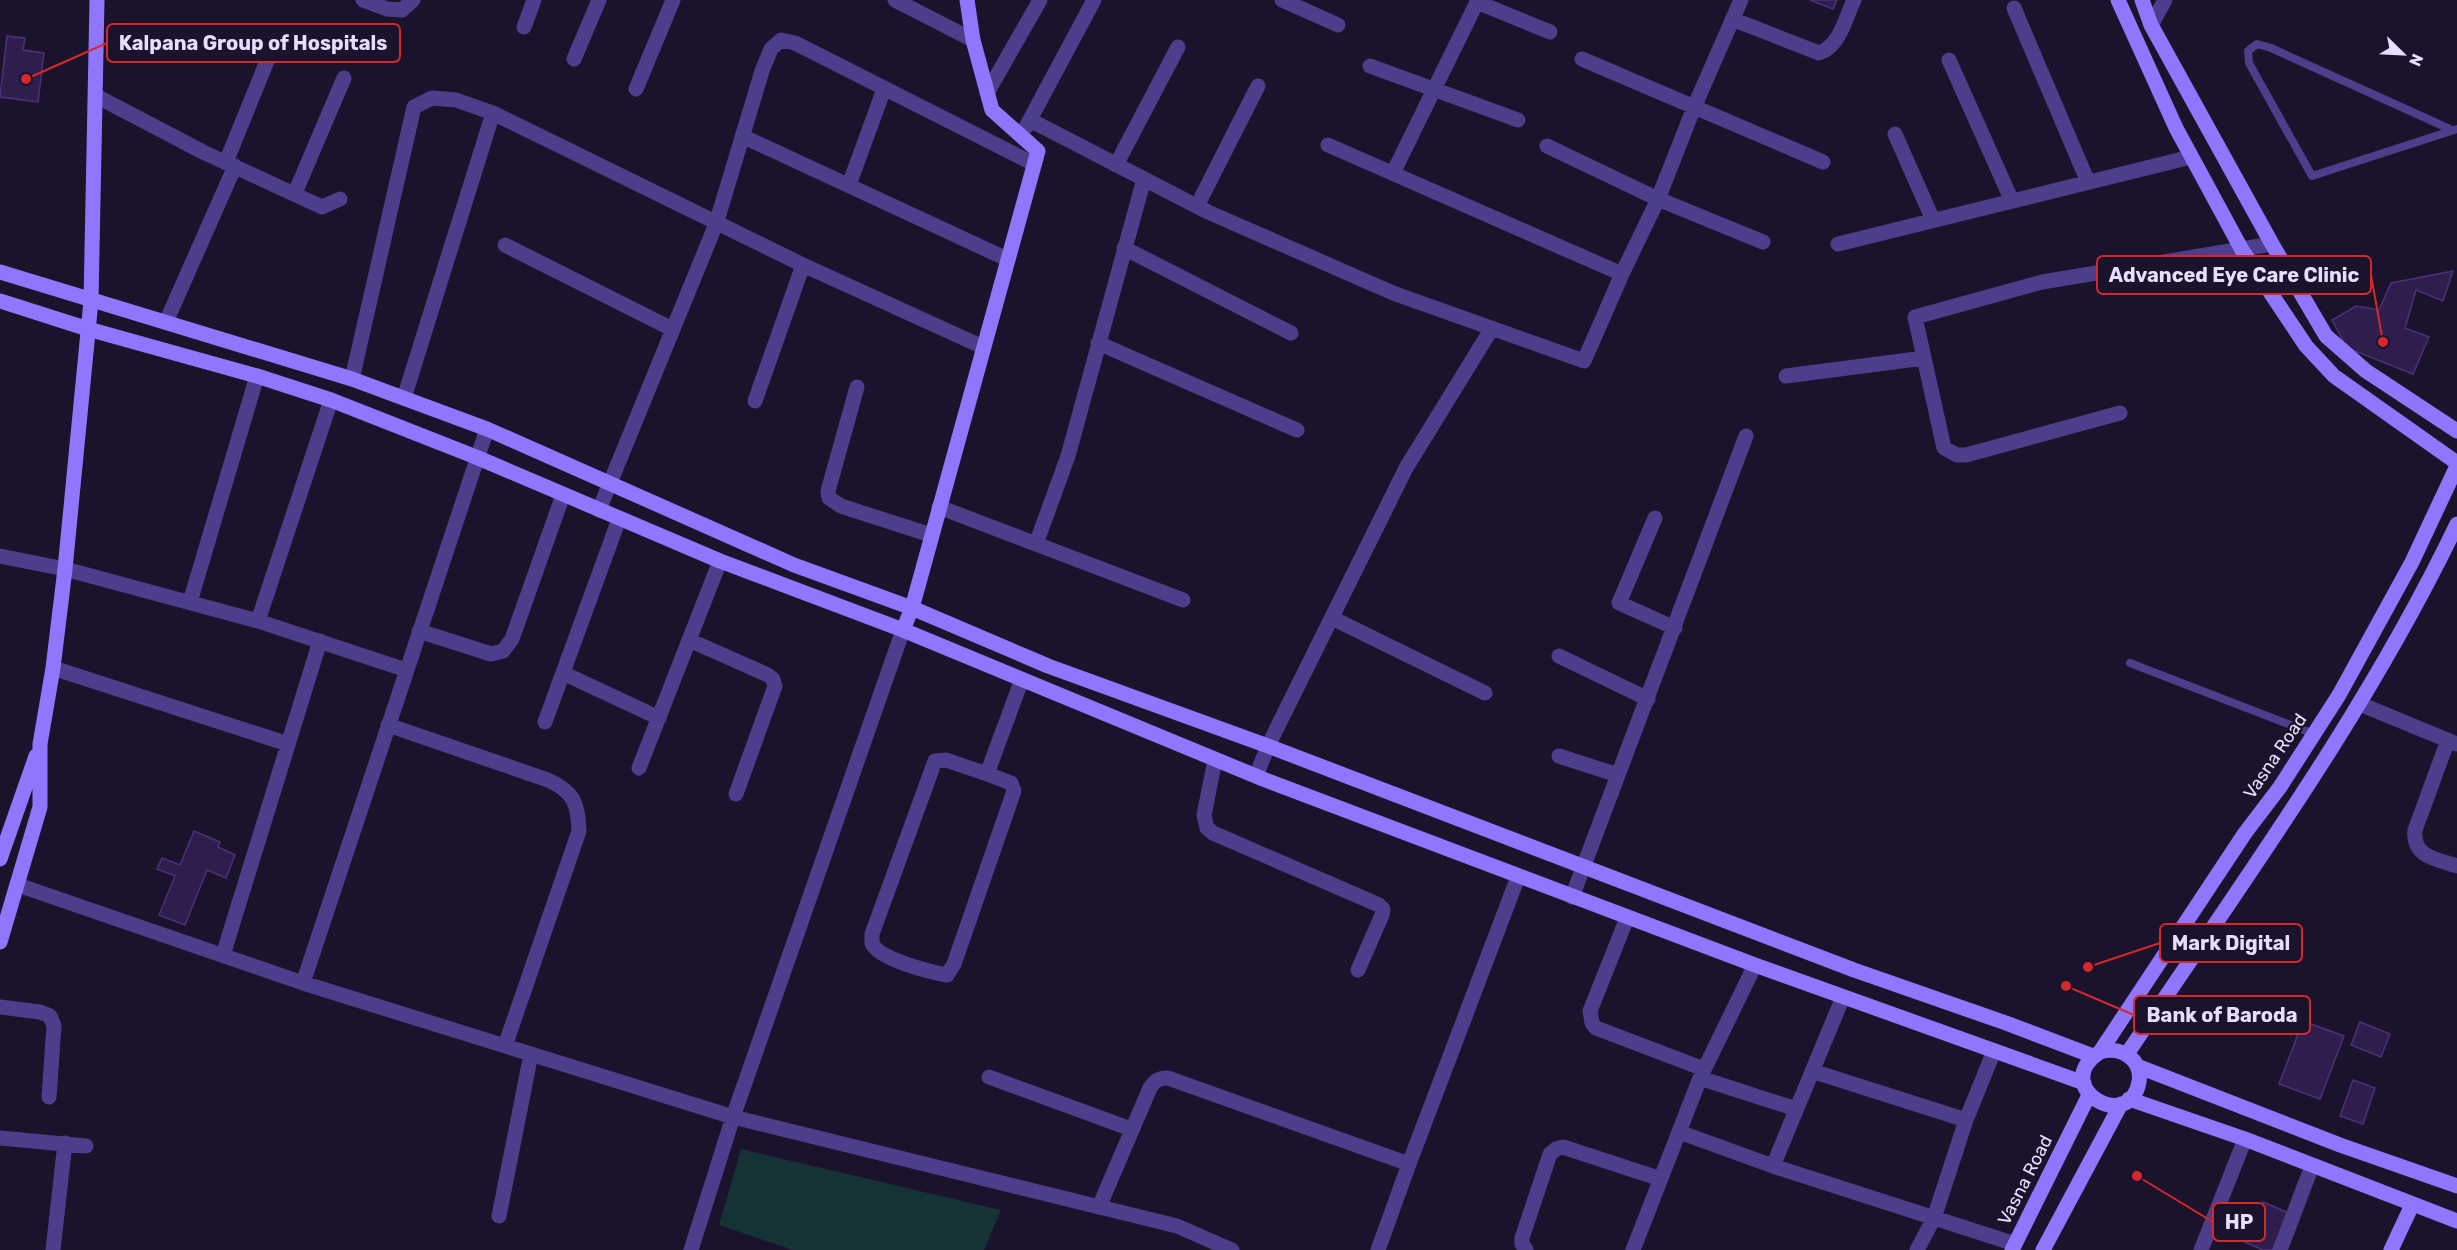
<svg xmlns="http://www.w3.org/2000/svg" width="2457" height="1250" font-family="Rubik,sans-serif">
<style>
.green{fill:#153236}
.building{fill:#2f1e4d;stroke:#4b3179;stroke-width:1.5}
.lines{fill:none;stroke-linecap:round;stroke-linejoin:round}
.lane{stroke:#4d3e8b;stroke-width:8}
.street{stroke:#4d3e8b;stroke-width:15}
.secondary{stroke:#8f76fd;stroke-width:15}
.labels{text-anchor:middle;stroke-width:5;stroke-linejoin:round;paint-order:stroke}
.street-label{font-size:18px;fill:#e7deff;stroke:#1b122c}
.leader{fill:none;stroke:#d62828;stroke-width:2}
.callout-dot{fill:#d62828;stroke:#1b122c;stroke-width:2}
.callout{fill:#1b122c;stroke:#d62828;stroke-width:2}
.callout-label{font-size:20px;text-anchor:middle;font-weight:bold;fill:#e7deff}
</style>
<rect width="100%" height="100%" fill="#1b122c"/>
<path class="green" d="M741,1149L1001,1210L984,1250H793L719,1225Z"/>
<path class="building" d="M1810,0H1837L1833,9Z
M7,36L25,38L23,50L44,53L38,102L0,97Z
M2453,271L2443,301L2416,290L2405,328L2429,337L2413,374L2347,348L2332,320L2356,306L2379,310L2391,283Z
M194,831L220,842L218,847L235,855L226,878L207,870L185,925L159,915L175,876L157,869L162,858L180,865Z
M2303,1021L2344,1036L2320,1099L2279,1084Z
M2360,1022L2390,1034L2381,1057L2351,1045Z
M2353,1080L2375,1088L2363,1124L2340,1116Z
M2263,1202L2289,1213L2273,1250H2263L2245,1242Z"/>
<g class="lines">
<path class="lane" d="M2452,130L2271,48L2257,44L2248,51L2249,63L2312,176L2457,129
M2130,663L2314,734"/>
<path class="street" d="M363,0L387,9L402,10L413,0
M895,0L973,40
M1282,0L1338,25
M2014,8L2088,182
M1732,19L1819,53C1840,46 1845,19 1854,0
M2151,25L2165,0
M524,27L534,0
M574,59L599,0
M1582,59L1823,162
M1949,60L2012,201
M1370,66L1518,120
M636,89L673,0
M987,93L1040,0
M96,96L203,152L322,207L340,199
M1030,120L1208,212L1393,293L1584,361L1622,274L1658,199L1695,105L1741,0
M1026,127L1094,0
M1895,134L1933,220
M742,136L1007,259
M1328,145L1622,274
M1547,146L1658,199L1763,242
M226,162L272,49
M1116,165L1178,47
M1393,173L1477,2L1550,32
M849,185L884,89
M295,193L344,78
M1197,206L1258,86
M1838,244L2191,157
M505,245L672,329
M1124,248L1291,333
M166,322L235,166
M1098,343L1297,430
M1786,376L1924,358
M352,379L414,107L432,98L456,100L493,113L803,265L983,347
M857,387L828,491L829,498L841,506L931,535
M404,398L493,113
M755,401L803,265
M2120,413L1966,455H1957L1944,448L1915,317L2042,282L2272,244
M939,507L1036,544L1068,456L1144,179
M599,510L716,224L762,71L771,49L781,40L795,43L1034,164
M1655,518L1619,603L1675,628
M1036,544L1183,600
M0,556L65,569L258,621L406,670
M190,602L257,376
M1332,618L1485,693
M258,621L331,400
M419,631L491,654L503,651L512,639L563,495
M689,640L768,675L773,679L775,686L736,794
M1559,656L1648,699
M53,668L288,744
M563,673L659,718
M2360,704L2457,744
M545,722L619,519
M388,725L548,780C574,792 578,803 579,831L505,1046
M2448,740L2415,830C2412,857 2436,859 2457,866
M1559,756L1618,775
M1215,760L1204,815L1207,828L1213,833L1379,905L1383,909L1382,915L1358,970
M639,768L720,561
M987,774L946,760L935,761L872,934V943C878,959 930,972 947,975L954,964L1014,791L1011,783L987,774L1022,679
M1256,776L1268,746L1406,468L1492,328
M18,885L303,983L733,1117L1177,1226L1232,1250
M1572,897L1746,436
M1627,918L1590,1011L1592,1023L1596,1028L1704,1069
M223,955L320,641
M303,983L487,429
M0,1007L40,1012L50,1016L54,1026L49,1097
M1812,1071L1966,1120
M989,1077L1131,1129
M1700,1078L1796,1109
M1679,1132L1773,1166L2015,1244
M0,1138L86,1146
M1409,1164L1518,877
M1773,1166L1843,997
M1099,1207L1150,1088C1155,1080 1159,1078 1168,1078L1409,1164L1378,1250
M499,1216L531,1054
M53,1250L65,1143
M691,1250L733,1117L903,630
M1526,1250L1522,1244V1238L1550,1154L1556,1149L1563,1147L1661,1179
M1633,1250L1700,1078L1755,965
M1917,1250L1934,1218L1966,1120L1994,1051
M2201,1250L2245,1139
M2280,1250L2312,1166"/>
<path class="secondary" d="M2118,0L2176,128L2242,250L2306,346L2334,376L2457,463
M2142,0L2151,25L2272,244L2326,336L2366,371L2457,431
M0,272L352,379L487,429L794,565L912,608L1048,666L1268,746L1854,970L2006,1023L2093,1056
M0,301L88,329L257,376L331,400L476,457L720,561L903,630L1263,779L1755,965L2084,1083
M903,630L912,608L1038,151L992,110L973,40L967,0
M0,859L36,756
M0,942L40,807V744L53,668L65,569L91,301L97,0
M2100,1052C2119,1046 2143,1058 2139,1082C2129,1135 2048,1086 2100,1052L2245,833L2280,787L2339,695L2412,562L2457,466
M2127,1054C2243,881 2367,712 2457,524
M2137,1066L2340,1145L2457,1186
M2129,1099L2245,1139L2457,1221
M2012,1250L2089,1095
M2043,1250L2121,1104
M2391,1250L2412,1205"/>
</g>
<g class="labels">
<g class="street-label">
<text transform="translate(2275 756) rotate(-56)" y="6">Vasna Road</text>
<text transform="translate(2025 1180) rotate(-63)" y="6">Vasna Road</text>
</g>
</g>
<path class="leader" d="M26 79L107 43M2383 342L2371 275M2088 967L2160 943M2066 986L2134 1015M2137 1176L2213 1222"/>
<g class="callout-dot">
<circle cx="26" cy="79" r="6"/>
<circle cx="2383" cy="342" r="6"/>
<circle cx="2088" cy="967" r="6"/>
<circle cx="2066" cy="986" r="6"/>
<circle cx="2137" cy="1176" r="6"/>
</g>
<g class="callout">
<rect x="107" y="24" width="293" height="38" rx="6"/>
<rect x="2097" y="256" width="274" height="38" rx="6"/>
<rect x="2160" y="924" width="142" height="38" rx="6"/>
<rect x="2134" y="996" width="176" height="38" rx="6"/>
<rect x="2213" y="1203" width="52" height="38" rx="6"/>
</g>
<g class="callout-label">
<text x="253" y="50">Kalpana Group of Hospitals</text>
<text x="2234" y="282">Advanced Eye Care Clinic</text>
<text x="2231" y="950">Mark Digital</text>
<text x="2222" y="1022">Bank of Baroda</text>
<text x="2239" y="1229">HP</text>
</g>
<g transform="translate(2403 54) rotate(114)" stroke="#1b122c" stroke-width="4.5" paint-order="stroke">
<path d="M0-4.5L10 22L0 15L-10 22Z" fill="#e7deff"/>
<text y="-9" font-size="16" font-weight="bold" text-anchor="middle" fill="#e7deff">N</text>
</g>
</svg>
